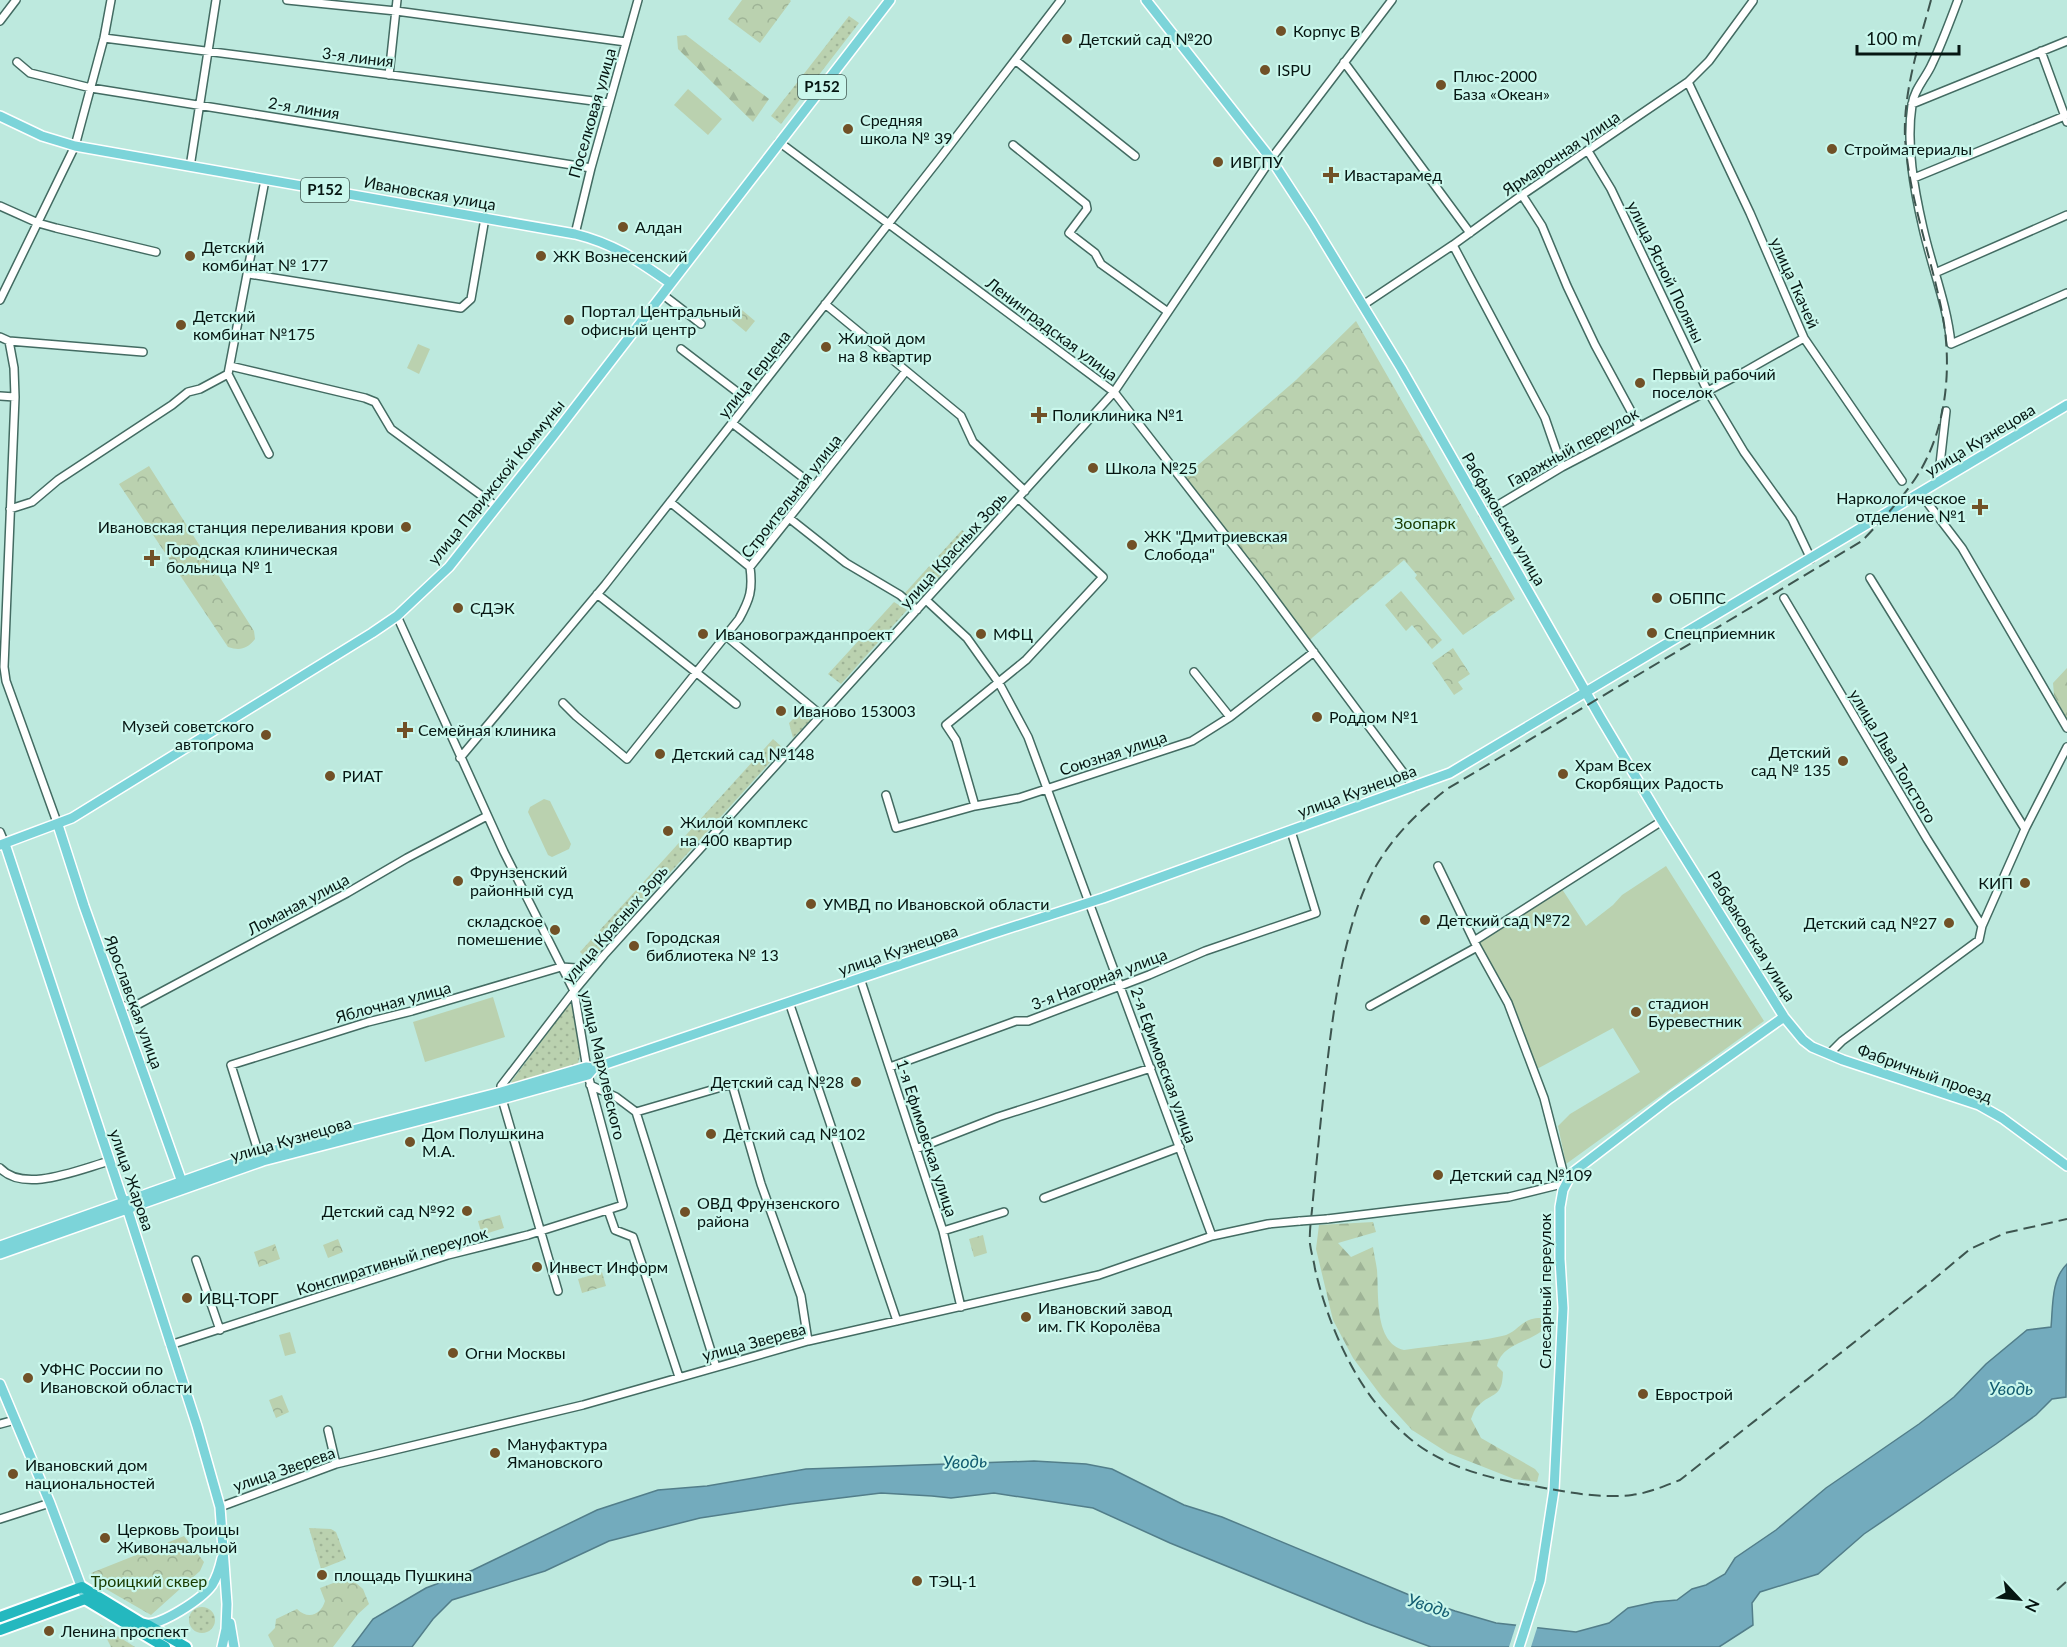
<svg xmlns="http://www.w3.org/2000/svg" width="2067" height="1647" font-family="Lato,sans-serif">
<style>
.grass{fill:url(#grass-dots)}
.forest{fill:url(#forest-firs)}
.park{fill:url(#park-crowns)}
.garden{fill:#bad1af}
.water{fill:#73abbd;stroke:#527e8a;stroke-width:1.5}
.pier{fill:#bde9de}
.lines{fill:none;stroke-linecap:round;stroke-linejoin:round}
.minor-casing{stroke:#436b62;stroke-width:10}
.major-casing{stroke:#fff;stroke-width:12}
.highway-casing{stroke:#fff;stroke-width:14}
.minor{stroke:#fff;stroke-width:7}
.major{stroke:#7cd4d9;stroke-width:9}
.highway{stroke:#24b8bf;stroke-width:10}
.rail{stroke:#3d554f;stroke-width:2;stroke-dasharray:12 6;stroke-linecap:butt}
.minor-bridge-casing{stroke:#436b62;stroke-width:10;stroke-linecap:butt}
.minor-bridge{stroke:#fff;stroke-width:7}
.poi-dot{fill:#715127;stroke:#caf7ec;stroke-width:2}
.labels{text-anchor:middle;stroke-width:4.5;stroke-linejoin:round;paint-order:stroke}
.shield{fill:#caf7ec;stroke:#415a53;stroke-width:1.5}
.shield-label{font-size:15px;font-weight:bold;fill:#061612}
.poi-label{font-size:16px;fill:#061612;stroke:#caf7ec;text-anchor:start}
.street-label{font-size:16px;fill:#061612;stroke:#caf7ec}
.park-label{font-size:16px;fill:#193b00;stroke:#caf7ec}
.water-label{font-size:18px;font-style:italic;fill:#135d71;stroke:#caf7ec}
</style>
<defs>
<pattern id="grass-dots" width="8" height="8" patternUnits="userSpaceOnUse" patternTransform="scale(1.5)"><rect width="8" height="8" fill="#bad1af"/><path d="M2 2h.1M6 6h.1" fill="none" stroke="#9eb396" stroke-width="1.8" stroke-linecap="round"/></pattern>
<pattern id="forest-firs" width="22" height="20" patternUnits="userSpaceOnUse" patternTransform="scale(1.5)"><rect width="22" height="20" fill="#bad1af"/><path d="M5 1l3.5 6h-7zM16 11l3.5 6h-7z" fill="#9eb396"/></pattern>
<pattern id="park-crowns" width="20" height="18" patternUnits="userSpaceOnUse" patternTransform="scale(1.5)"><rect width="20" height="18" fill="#bad1af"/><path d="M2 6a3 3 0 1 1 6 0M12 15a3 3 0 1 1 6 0" fill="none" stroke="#9eb396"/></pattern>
</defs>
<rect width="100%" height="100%" fill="#bde9de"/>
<path class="grass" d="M849,16L859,23L781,124L771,116Z
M962,530L973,540L915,604L904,594Z
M894,602L907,610L841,684L828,674Z
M802,710L812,719L793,738L789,723Z
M773,739L783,748L590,961L580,952Z
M570,1003C581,1022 585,1048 576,1069L514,1084L511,1082Z
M309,1528L331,1529L336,1532L346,1559L321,1569Z
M189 1620a13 13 0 1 1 26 0a13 13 0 1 1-26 0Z
M100,1625L135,1647H111Z"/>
<path class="forest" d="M686,35L769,99L753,122L678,49L677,36Z
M2067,668V720L2054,695L2053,683Z
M1373,1222L1376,1232L1338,1243L1351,1257L1373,1247C1374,1255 1376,1262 1377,1270C1379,1294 1374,1343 1404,1350C1437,1345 1470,1343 1502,1336C1520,1332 1520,1317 1543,1318L1545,1328C1530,1343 1502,1343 1497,1366L1503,1372C1502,1399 1493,1391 1478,1406C1474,1409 1473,1415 1471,1419L1481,1438L1535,1469L1539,1474L1537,1482L1514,1479L1448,1453L1412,1430L1382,1397L1353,1358L1333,1320L1316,1249L1319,1225Z"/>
<path class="park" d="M742,0H790L791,1L760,43L728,19Z
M736,305L755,321L746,332L727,316Z
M1356,321L1515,599L1463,635L1415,578L1417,575L1404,560L1306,643L1182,479L1296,380Z
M149,466L254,631L255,639C247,649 240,651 228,647L119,484Z
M1401,591L1442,640L1432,649L1412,625L1406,631L1385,605Z
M1453,648L1470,674L1458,682L1463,689L1454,695L1432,663Z
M500,1215L504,1228L482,1235L478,1221Z
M983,1235L987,1253L974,1257L969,1239Z
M338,1239L343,1252L328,1258L323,1245Z
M275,1244L280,1259L259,1267L254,1252Z
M602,1272L606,1286L582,1293L578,1279Z
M282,1395L289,1412L276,1418L269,1400Z
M184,1536L204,1562L200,1571L151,1615L99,1585L95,1581L91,1573Z
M352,1576L356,1583L363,1589L369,1604L358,1614L333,1647H274L268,1635L275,1628L276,1619L297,1609C308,1620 321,1615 325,1601L320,1588Z"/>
<path class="garden" d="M688,89L722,119L708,135L674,105Z
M418,344L430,349L419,374L407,368Z
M544,799L550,801L571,844L569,849L552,857L548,855L528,812L530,807Z
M1666,866L1764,1021L1566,1164L1558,1126L1570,1114L1640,1072L1613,1028L1537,1069L1477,947L1480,939L1562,889L1586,926L1613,905L1622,895Z
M493,997L505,1037L425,1062L413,1022Z
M290,1332L296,1353L285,1356L279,1335Z"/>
<path class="water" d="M2067,1264L2066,1397L2052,1399L2036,1415L1996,1444L1864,1534L1818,1574L1760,1592L1752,1603L1753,1625L1719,1647H1431L1366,1623L1170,1543L1093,1508L994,1493L951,1498L932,1496L881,1493L791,1504L700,1518L609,1541L545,1571L452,1600L433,1619L412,1647H352L373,1619L426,1588L473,1570L597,1510L658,1490L707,1486L806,1469L1034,1461L1086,1464L1112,1469L1184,1505L1222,1517L1407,1594L1455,1611L1496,1623L1576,1632L1609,1623L1628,1608L1655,1602L1677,1600L1692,1589L1706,1585L1725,1574L1735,1558L1776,1530L1826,1488L1919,1424L1954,1397L1986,1364L2027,1330L2051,1327C2053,1307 2051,1279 2067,1264Z"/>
<path class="pier" d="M1517,1622L1538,1625L1531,1647H1509Z"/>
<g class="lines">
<g class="minor-casing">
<path id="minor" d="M287,0L396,11L626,42
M1958,0C1950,21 1942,43 1932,64C1926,78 1914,89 1912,105C1906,145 1914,189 1923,228C1932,268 1947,304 1951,344L2067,293
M0,21L16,0
M104,38L609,103
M2041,51L2067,122
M1015,60L1135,156
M17,62L30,73L91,88L591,168
M1344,62L1470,233
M389,75L397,0
M1688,82L1750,213L1804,338L1902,481
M1912,104L2067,41
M779,142L1114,392L1260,580L1414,787
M1013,145L1086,204L1087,209L1069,233L1095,253L1101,264L1168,312
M1588,151L1611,189L1707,390L1744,452L1792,519L1811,559
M190,167L216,0
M1914,178L2067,115
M265,180L228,374L269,454
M1522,195L1542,226L1567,286L1595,345L1639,426
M0,206L38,223L56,228L156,252
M575,234L591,168L638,0
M1453,245L1545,418L1562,467
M1935,273L2067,215
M249,274L461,308L471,299L485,218
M662,294L701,324
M0,300L75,146L104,38L111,0
M825,304L961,416L973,442L1025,491
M1363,305L1453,245L1522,195L1688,82L1709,61L1753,1
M0,337L9,341L143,352
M9,341L14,368L15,397L4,667L6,681L58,825
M681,349L749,401
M230,366L365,398L375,402L391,429L497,507
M0,396L15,397
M732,423L814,486
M1938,482L1946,411
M1920,493L1962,548L2067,728
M670,502L750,567
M10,509L32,502L58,480L172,405L188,392L200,389L228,374
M1483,514L1562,467L1744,372L1804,338
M789,518L846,563L900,595L917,610
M1870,578L2025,829
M597,594L736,704
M1784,598L1927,839L1982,926
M926,600L967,638L999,683L1028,737L1212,1236
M726,636L821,715
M1194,672L1230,717
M563,703L576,716L627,759L739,619C750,599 753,590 750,567L906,371
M460,758L605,585L940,158L1061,0
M886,795L896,828L975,806L1019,798L1192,741L1230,717L1314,652
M975,806L956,740L946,725L1026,660L1103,577L1018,498
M0,832L5,844
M1474,941L1662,821
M860,978L943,1231L961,1307
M789,1002L897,1321
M120,1006H135L347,893L407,858L487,816
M1370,1006L1477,947
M1829,1054L1842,1041L1979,940L1982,926L2025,829L2067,747
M890,1067L1016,1021H1028L1149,975L1205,951L1316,913L1291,831
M590,1085L616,1097L636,1112L716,1367
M636,1112L732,1084L761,1184L801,1296L808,1341
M916,1149L998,1117L1151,1068
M259,1154L231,1065L368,1022L412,1011L561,967L592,969
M0,1168C24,1194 80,1169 110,1161
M1044,1198L1180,1147
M608,1210L615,1230L633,1237L679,1377
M1327,1219L1509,1197L1566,1183L1544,1098L1508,1003L1477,947L1438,866
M943,1231L1004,1212
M196,1260L220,1330
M558,1291L502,1099L501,1086L574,991L604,955L1114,392L1271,159L1392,0
M170,1345L448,1255L528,1235L623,1205L588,1075L574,991L504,852L397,616
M0,1424L15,1420
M328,1430L336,1464
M220,1507L336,1464L583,1405L808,1341L1099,1275L1212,1236L1268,1224L1300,1221
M0,1519L50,1503"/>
</g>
<g class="major-casing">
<path id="major" d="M1146,0L1271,159L1312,222L1401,368L1600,717L1662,821L1784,1017L1803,1040L1812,1047L1843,1060L1979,1105L2002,1118L2067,1166
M0,116L42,136L75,146L575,234C615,244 637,260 670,283
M58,825L84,906L183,1185
M5,844L121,1195L128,1211L197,1426L220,1507L227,1604L226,1629L222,1647
M0,845L72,818L372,633L397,616L449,567L553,436L890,0
M0,1246L259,1154L501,1092L586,1067L594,1068L991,934L1103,898L1450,773L2067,405
M0,1254L263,1161L502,1099L588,1075L594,1068
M0,1384L50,1503L84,1594
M230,1623L234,1647
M144,1624C161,1626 202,1599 212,1585C217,1577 220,1567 222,1558
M1519,1647L1540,1581L1554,1490L1563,1308L1560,1259V1207L1563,1190L1572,1173L1670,1098L1784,1017"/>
</g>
<g class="highway-casing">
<path id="highway" d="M0,1617L82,1587L141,1623L148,1625L186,1647
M0,1630L85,1599L165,1647"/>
</g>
<use href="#minor" class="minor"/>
<use href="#major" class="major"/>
<use href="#highway" class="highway"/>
<path class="rail" d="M1931,0C1919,44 1903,92 1905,138C1909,197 1929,250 1941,307C1953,363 1948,430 1915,479C1900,501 1881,521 1862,541L1447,789C1419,811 1395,834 1376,866C1344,920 1333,1012 1326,1074C1321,1116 1317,1157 1313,1199C1312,1214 1309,1230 1310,1244C1311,1252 1314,1261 1315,1269C1329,1329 1359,1396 1408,1437C1440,1465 1486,1478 1528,1485C1561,1491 1598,1499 1632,1495C1649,1493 1664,1486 1680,1480L1933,1280L1970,1249L2005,1233L2067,1219
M2057,1590L2067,1581"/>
<g class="minor-bridge-casing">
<path id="minor-bridge" d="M1300,1221L1327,1219"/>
</g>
<use href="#minor-bridge" class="minor-bridge"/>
</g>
<g class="poi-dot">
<circle cx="1281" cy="31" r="6"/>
<circle cx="1067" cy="39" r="6"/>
<circle cx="1265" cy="70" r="6"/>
<circle cx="1441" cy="85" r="6"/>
<circle cx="848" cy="129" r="6"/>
<circle cx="1832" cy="149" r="6"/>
<circle cx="1218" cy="162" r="6"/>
<path d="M1328 166h6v6h6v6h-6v6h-6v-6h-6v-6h6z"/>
<circle cx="623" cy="227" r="6"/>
<circle cx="190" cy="256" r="6"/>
<circle cx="541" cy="256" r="6"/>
<circle cx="569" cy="320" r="6"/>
<circle cx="181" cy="325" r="6"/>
<circle cx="826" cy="347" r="6"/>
<circle cx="1640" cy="383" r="6"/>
<path d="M1036 406h6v6h6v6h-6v6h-6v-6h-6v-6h6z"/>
<circle cx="1093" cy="468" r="6"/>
<path d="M1977 498h6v6h6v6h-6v6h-6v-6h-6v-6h6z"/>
<circle cx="406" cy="527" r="6"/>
<circle cx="1132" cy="545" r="6"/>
<path d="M149 549h6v6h6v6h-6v6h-6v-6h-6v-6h6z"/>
<circle cx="1657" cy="598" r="6"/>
<circle cx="458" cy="608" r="6"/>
<circle cx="1652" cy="633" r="6"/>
<circle cx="703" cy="634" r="6"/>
<circle cx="981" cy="634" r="6"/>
<circle cx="781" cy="711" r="6"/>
<circle cx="1317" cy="717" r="6"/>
<path d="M402 721h6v6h6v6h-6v6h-6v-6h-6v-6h6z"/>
<circle cx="266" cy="735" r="6"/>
<circle cx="660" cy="754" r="6"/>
<circle cx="1843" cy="761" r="6"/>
<circle cx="1563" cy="774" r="6"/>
<circle cx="330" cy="776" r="6"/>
<circle cx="668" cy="831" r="6"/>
<circle cx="458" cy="881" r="6"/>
<circle cx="2025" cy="883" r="6"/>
<circle cx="811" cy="904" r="6"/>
<circle cx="1425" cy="920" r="6"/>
<circle cx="1949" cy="923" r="6"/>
<circle cx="555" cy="930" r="6"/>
<circle cx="634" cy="946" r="6"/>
<circle cx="1636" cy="1012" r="6"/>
<circle cx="856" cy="1082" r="6"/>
<circle cx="711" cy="1134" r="6"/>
<circle cx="410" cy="1142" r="6"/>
<circle cx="1438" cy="1175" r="6"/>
<circle cx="467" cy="1211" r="6"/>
<circle cx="685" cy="1212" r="6"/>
<circle cx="537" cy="1267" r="6"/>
<circle cx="187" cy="1298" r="6"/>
<circle cx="1026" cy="1317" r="6"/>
<circle cx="453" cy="1353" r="6"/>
<circle cx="28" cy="1378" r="6"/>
<circle cx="1643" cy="1394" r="6"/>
<circle cx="495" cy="1453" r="6"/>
<circle cx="13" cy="1474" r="6"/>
<circle cx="105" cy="1538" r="6"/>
<circle cx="322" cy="1575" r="6"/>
<circle cx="917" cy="1581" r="6"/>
<circle cx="49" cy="1631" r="6"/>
</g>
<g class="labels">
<g class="shield">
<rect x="798" y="75" width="48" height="24" rx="4.5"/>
<rect x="301" y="178" width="48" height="24" rx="4.5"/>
</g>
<g class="shield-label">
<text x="822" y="92">Р152</text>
<text x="325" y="195">Р152</text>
</g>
<g class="poi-label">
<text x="1293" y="37">Корпус В</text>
<text x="1079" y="45">Детский сад №20</text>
<text x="1277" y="76">ISPU</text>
<text x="1453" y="82">Плюс-2000<tspan x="1453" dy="18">База «Океан»</tspan></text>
<text x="860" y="126">Средняя<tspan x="860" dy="18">школа № 39</tspan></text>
<text x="1844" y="155">Стройматериалы</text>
<text x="1230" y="168">ИВГПУ</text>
<text x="1344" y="181">Ивастарамед</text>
<text x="635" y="233">Алдан</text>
<text x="202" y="253">Детский<tspan x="202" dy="18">комбинат № 177</tspan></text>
<text x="553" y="262">ЖК Вознесенский</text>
<text x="581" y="317">Портал Центральный<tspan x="581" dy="18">офисный центр</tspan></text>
<text x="193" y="322">Детский<tspan x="193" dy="18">комбинат №175</tspan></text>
<text x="838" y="344">Жилой дом<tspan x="838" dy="18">на 8 квартир</tspan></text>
<text x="1652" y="380">Первый рабочий<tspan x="1652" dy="18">поселок</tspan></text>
<text x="1052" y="421">Поликлиника №1</text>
<text x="1105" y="474">Школа №25</text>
<text x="1966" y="504" text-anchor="end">Наркологическое<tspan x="1966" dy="18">отделение №1</tspan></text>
<text x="394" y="533" text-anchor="end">Ивановская станция переливания крови</text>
<text x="1144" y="542">ЖК "Дмитриевская<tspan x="1144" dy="18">Слобода"</tspan></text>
<text x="166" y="555">Городская клиническая<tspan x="166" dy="18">больница № 1</tspan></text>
<text x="1669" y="604">ОБППС</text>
<text x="470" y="614">СДЭК</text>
<text x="1664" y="639">Спецприемник</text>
<text x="715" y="640">Ивановогражданпроект</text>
<text x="993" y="640">МФЦ</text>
<text x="793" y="717">Иваново 153003</text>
<text x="1329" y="723">Роддом №1</text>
<text x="254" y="732" text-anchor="end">Музей советского<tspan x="254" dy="18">автопрома</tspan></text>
<text x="418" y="736">Семейная клиника</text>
<text x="1831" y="758" text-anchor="end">Детский<tspan x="1831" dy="18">сад № 135</tspan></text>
<text x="672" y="760">Детский сад №148</text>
<text x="1575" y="771">Храм Всех<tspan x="1575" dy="18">Скорбящих Радость</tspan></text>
<text x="342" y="782">РИАТ</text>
<text x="680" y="828">Жилой комплекс<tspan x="680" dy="18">на 400 квартир</tspan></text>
<text x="470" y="878">Фрунзенский<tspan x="470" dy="18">районный суд</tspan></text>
<text x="2013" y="889" text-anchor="end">КИП</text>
<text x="823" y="910">УМВД по Ивановской области</text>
<text x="1437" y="926">Детский сад №72</text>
<text x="543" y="927" text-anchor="end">складское<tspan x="543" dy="18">помешение</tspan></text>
<text x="1937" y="929" text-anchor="end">Детский сад №27</text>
<text x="646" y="943">Городская<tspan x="646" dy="18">библиотека № 13</tspan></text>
<text x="1648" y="1009">стадион<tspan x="1648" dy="18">Буревестник</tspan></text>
<text x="844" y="1088" text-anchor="end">Детский сад №28</text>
<text x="422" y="1139">Дом Полушкина<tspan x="422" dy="18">М.А.</tspan></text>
<text x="723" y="1140">Детский сад №102</text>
<text x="1450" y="1181">Детский сад №109</text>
<text x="697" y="1209">ОВД Фрунзенского<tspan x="697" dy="18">района</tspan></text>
<text x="455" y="1217" text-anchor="end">Детский сад №92</text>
<text x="549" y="1273">Инвест Информ</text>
<text x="199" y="1304">ИВЦ-ТОРГ</text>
<text x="1038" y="1314">Ивановский завод<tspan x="1038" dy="18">им. ГК Королёва</tspan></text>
<text x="465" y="1359">Огни Москвы</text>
<text x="40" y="1375">УФНС России по<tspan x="40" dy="18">Ивановской области</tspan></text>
<text x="1655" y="1400">Еврострой</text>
<text x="507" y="1450">Мануфактура<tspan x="507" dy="18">Ямановского</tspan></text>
<text x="25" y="1471">Ивановский дом<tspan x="25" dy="18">национальностей</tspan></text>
<text x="117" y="1535">Церковь Троицы<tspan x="117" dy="18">Живоначальной</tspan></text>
<text x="334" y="1581">площадь Пушкина</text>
<text x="929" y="1587">ТЭЦ-1</text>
<text x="61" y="1637">Ленина проспект</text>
</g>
<g class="street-label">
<text transform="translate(358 57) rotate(7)" y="6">3-я линия</text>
<text transform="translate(304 108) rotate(9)" y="6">2-я линия</text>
<text transform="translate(592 113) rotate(-74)" y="6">Поселковая улица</text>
<text transform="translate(1561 153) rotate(-34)" y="6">Ярмарочная улица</text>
<text transform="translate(430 193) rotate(10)" y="6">Ивановская улица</text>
<text transform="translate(1666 272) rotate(64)" y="6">улица Ясной Поляны</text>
<text transform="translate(1795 283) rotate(66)" y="6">улица Ткачей</text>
<text transform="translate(1052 329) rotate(37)" y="6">Ленинградская улица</text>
<text transform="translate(754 374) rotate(-52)" y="6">улица Герцена</text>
<text transform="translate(1980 440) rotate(-31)" y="6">улица Кузнецова</text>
<text transform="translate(1573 447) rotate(-29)" y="6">Гаражный переулок</text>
<text transform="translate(496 482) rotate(-51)" y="6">улица Парижской Коммуны</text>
<text transform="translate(791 496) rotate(-52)" y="6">Строительная улица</text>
<text transform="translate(1504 519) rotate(60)" y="6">Рабфаковская улица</text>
<text transform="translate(953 550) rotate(-48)" y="6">улица Красных Зорь</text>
<text transform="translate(1113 753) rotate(-18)" y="6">Союзная улица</text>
<text transform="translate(1893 756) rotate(59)" y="6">улица Льва Толстого</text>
<text transform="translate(1357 791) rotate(-20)" y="6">улица Кузнецова</text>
<text transform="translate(298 904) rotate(-28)" y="6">Ломаная улица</text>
<text transform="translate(615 924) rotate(-49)" y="6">улица Красных Зорь</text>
<text transform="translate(1752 936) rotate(58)" y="6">Рабфаковская улица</text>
<text transform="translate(898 950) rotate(-19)" y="6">улица Кузнецова</text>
<text transform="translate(1099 979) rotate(-21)" y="6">3-я Нагорная улица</text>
<text transform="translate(134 1002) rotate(70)" y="6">Ярославская улица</text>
<text transform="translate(393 1002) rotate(-15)" y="6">Яблочная улица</text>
<text transform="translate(603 1065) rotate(77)" y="6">улица Мархлевского</text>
<text transform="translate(1164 1065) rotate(70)" y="6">2-я Ефимовская улица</text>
<text transform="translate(1925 1073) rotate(20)" y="6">Фабричный проезд</text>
<text transform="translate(927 1138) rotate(72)" y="6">1-я Ефимовская улица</text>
<text transform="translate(291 1139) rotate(-16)" y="6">улица Кузнецова</text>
<text transform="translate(132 1180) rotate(71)" y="6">улица Жарова</text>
<text transform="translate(392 1261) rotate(-17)" y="6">Конспиративный переулок</text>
<text transform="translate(1545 1291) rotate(-90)" y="6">Слесарный переулок</text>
<text transform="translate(754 1342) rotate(-15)" y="6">улица Зверева</text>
<text transform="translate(284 1469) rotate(-19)" y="6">улица Зверева</text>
</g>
<g class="park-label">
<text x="1425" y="529">Зоопарк</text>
<text x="149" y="1587">Троицкий сквер</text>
</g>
<g class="water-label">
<text x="2011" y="1395">Уводь</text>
<text transform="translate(965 1462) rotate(-2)" y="6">Уводь</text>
<text transform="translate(1429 1606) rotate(17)" y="6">Уводь</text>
</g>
</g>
<g transform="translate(2019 1599) rotate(116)" stroke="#caf7ec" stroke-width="4.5" paint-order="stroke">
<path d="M0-4.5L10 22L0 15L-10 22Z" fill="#061612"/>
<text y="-9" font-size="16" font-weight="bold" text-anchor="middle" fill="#061612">N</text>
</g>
<path d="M1857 45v9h102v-9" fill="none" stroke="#061612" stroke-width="3"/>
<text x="1866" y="45" font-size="18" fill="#061612" stroke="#caf7ec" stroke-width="4.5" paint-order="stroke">100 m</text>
</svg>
